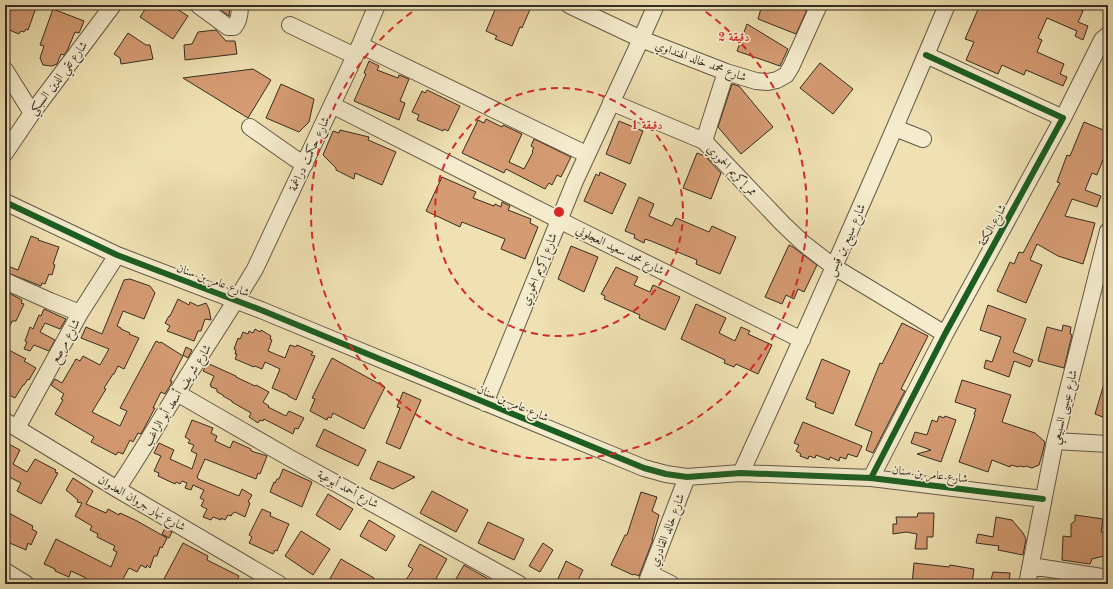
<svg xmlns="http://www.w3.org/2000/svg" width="1113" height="589" font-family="'Old Standard TT',Amiri,serif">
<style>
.building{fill:#d59b73;stroke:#352c22}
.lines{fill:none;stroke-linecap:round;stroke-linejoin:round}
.minor-casing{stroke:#645946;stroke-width:18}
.minor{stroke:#f5eccd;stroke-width:16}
.cycleway-casing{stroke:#f5eccd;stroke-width:8}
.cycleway{stroke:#1b5e20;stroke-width:6}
.ring{fill:none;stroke:#d62828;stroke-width:2;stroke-dasharray:7 5}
.labels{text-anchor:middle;stroke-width:3.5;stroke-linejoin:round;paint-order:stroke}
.street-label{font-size:12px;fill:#352c22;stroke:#f5eccd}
.centre{fill:#d62828;stroke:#f5eccd;stroke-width:2}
.ring-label{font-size:12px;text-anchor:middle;font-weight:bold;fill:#d62828;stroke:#f5eccd;stroke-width:3.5;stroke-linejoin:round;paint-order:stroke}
</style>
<rect width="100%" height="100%" fill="#efe1b2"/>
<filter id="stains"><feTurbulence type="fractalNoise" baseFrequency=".005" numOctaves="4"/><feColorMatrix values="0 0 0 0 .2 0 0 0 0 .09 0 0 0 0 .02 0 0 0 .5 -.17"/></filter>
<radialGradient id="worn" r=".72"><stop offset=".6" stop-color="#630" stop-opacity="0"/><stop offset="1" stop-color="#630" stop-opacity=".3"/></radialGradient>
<path class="building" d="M5,5H37L28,30L26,29L24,32L21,31L19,34L7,29L9,22L5,21Z
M148,5H171L188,16L173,39L140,17Z
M214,5H230L229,16Z
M497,5H532L522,28L520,27L512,46L495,39L497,36L486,31Z
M762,5H801L805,7L806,12L796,34L758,19Z
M980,5H1069L1083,11L1078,22L1088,26L1083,40L1075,36L1077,31L1047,18L1038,38L1042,40L1037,52L1064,64L1060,74L1067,77L1063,86L1026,70L1024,75L1002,65L998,74L966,60L974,42L965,39Z
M53,9L84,21L79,33L75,32L67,51L64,55L61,54L57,64L52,66L43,65L40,58L44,46L40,45Z
M747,24L788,49L780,66L737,51Z
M216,30L226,41H235L237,54L185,60L184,45L192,44L198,32Z
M128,33L146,45H150L153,59L121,64L120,58L114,54Z
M369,61L379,66L377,70L398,78L399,75L409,79L400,101L405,103L399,120L354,101L366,74L364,73Z
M820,63L853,89L833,114L800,88Z
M253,69L271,80L248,118L183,78Z
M281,84L314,99L309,122L299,132L266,118Z
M732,84L739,86L773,127L741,154L718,127Z
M427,90L460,106L448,131L444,129L443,131L417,120L419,115L412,112L422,91L425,93Z
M486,119L502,127L503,125L522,134L509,162L524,169L533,152L532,151L534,148L531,146L534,139L571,157L561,177L557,175L552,185L549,183L545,189L506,169L504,173L462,153L478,120L484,123Z
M619,121L643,131L630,164L606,154Z
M1084,122L1108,132V158L1104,157L1097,175L1092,173L1085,190L1101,196L1097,207L1072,199L1065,216L1095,223L1090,241L1083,264L1058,256L1037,244L1030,260L1042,265L1026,303L997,291L1010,262L1014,264L1019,252L1023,253L1060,183L1057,182L1067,155L1070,156Z
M340,130L369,137L368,140L396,152L382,185L355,173L354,179L336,170V168L323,155L333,131L339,133Z
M697,153L705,156L721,173L711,199L683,188Z
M600,172L626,184L612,214L584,201L596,174L599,176Z
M442,177L476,192L473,198L494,206L495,204L501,207L502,202L510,206L508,210L531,219L530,223L538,227L525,259L501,249L505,239L462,222L460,227L426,211Z
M639,197L654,204L649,216L672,226L676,218L709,232L712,226L736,237L720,274L696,264L697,260L651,241L645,239L644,243L634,238L635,235L625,231Z
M31,236L39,239L38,240L59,247L53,264L55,265L52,275L49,274L45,284L42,283L41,286L5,272V265L18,270Z
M789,245L793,247L817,265L804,292L798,289L794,299L786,295L782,304L765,297Z
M571,246L598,257L584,292L558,279Z
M616,267L638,277L634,285L650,292L653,285L680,297L665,330L639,318L640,315L604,299L605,296L601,294Z
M130,279L150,286L155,293L144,319L123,311L117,326L121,328V329L130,333L129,334L139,338L124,369L118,366L114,374H113L104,388L106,389L92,412L120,426L127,411L120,408L156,341L160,343L161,342L183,356L170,381H172L171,384L165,394L161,392L153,408H155L141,434L138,433L133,442L130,440L123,454L118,452L116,455L91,442L94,437L55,414L63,400L61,399L64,394L51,385L55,379L62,383L76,359L80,361L83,356L100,365L109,349L81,338L86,327L102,334L124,280Z
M5,291L22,300L21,303L24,304L16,321H12L5,337Z
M178,299L189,305L190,302L198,306L206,303L209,309L211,320L205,319L201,331H198L194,341L167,331L170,326L165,323L169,316H170Z
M696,304L726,318L719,333L735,341L741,327L750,331L748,334L772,345L758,374L736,364L734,367L724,363L725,360L681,339Z
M988,305L1026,319L1013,352L1033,360L1030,367L1014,361L1009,377L984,368L986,360L992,362L1001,337L980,330Z
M44,309L66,319L60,329L45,323L40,332L55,340L49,351L34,345L30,351L24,349L27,342L25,341L30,327L33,329L39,315L41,316Z
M902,323L928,336L901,389L905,391L873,453L866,450L872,432L855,425L880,363L882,364Z
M1063,325L1071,327L1070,334L1072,335L1064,368L1038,361L1047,327L1062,331Z
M255,329L260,332L261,330L271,336L270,339L272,340L268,351L285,358L290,345L296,347L297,345L313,352L311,355L315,356L296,400L288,396V395L272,388L280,369L265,362L262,369L255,366L254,367L235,359L237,354H235L236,350L234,349L238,338L240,339L241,337L243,332L248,334L249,331L253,333Z
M186,347L192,350L188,358L183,355Z
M5,348L26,359L24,361L36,368L29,380L28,379L24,385H23L15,398L5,393Z
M332,358L385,387L364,429L333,413L331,418L328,417L327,420L310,411L315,399L312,398Z
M822,359L850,371L833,414L815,407L816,403L806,399Z
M207,363L236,376V377L255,386L256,385L269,392L263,402L269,406L268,407L286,416L289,411L304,418L298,429L295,428L293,434L264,419L263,421L260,420L258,423L249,417L251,413L232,402V401L223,396V395L217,392V389L211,387V385H210L214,376L203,371Z
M1106,377H1108V419L1095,414Z
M962,380L1011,395L1002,422L1035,433L1045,442L1042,455L1039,465L1032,468L1026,466L1024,467L1020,466L1018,467L1011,465L1010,467L992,460L988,472L959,462L975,415L974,414L976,409L955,402Z
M403,392L421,400L400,449L386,443L400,408L397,407Z
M939,416L944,418L945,416L956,420L941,462L917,454L931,450L911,443L915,432L927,435L932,420L937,422Z
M192,420L213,428L211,433L217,436L215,441L230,448L233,441L251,449V451L267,456L260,474L258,473L256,479L205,459L197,477L198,478V479L239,496L242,489L252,495L248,502L250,503L245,517L235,512L232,514L231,516L228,515L225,520L221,518V520L213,517L211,520L203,517L207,509L201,506L204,500L200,498L204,490L193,485L191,490L185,488L187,483L182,481L180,484L176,482L175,484L158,476L159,473L154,471L161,456L154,453L159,443L174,450L170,459L192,469L197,454L191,451L194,445L188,443L190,440L185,437Z
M803,422L862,446L857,457L848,454L846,459L840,457L839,461L830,457L829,460L816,455L815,458L809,456L808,459L800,456L801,454L796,451L799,445L794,443Z
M324,429L366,450L358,466L316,446Z
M5,442L20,450L13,464L27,472L35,459L56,470L55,472L58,473L41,504L17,491L21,483L7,476L5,479Z
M378,461L415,477L393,489L370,479Z
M283,469L312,482L302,507L270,492L274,482L275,483L277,479H279Z
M73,478L93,491L86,504L106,513L108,509L119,515L120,513L137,521L167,538L162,548L160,547L157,556H154L150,568L147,565L146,568L141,565L137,572L129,568L120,584H89L84,582L86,578L71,571L69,577L55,571V569L44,564L56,539L111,567L117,552L113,550L115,546L97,537L98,534L90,530L92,526L75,516L82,503L77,502L78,500L66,490Z
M432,491L468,510L456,532L420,513Z
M641,492L657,497L652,511L659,515L652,540H653L639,576L634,574L633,575L611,565L625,535H627Z
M328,494L353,509L340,530L316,515Z
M262,509L271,513L270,516L289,524L277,551L275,550L273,554L249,543L252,537L249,535Z
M5,511L31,525L33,526L32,529L37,532L31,545L28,543L26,550L5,541Z
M918,513H934L933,537H927V549H915L917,534L906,532L893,534V524H897L896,517H917Z
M1075,515L1103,519L1101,532L1108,533V555L1092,559L1090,564L1062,560L1063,536L1071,537V524L1075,521Z
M996,517L1012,520L1023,533L1026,539L1023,555L998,550L999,546L976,543L978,534L993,537Z
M369,520L395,536L386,551L360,536Z
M488,522L524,539L514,560L478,543Z
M165,528L172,532L169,538L162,534Z
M301,531L330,549L313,575L285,556Z
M183,543L208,556L207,560L239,576L235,584H175L164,579Z
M543,543L553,550L540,572L529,566Z
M420,544L447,559L433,584H414L406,580L413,569L408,566Z
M341,559L374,578L370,584H327Z
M566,561L583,570L576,584H564L557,581Z
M914,563L949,567L950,565L974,569L972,584H912Z
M464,565L497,584H453Z
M993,572L1010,573L1009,584H990Z"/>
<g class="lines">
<g class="minor-casing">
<path id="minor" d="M198,5L228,27H234C239,22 240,12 240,5
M569,5L641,39L726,72L756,81L768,82L777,80L786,75L791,67L819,5
M290,25L355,56
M360,45L586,154
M926,55L1063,118
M5,70L32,113
M611,102L704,141L783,224L803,243L834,267L945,334
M332,105L573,227L802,340
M250,127L294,158L305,164
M895,128L923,139
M704,141L726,72
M5,153L32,113L113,5
M5,202L117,255L261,310L644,468L666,474L687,477L741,473L871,478L1043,499
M5,281L50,301L80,313
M177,393L288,457L519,584
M485,403L575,181L641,39L656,5
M5,421L117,489L279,584
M17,428L80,313L117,255
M1055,441L1108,444
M741,473C812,318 881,162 947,5
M871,478L945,334L1063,118L1102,40L1108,35
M117,489C138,458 157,425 177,393C202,352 230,311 255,269L360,45L377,5
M1031,566L1108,578
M5,571L26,584
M651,574L671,584
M646,584L687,477
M1027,584L1055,441L1108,231"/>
</g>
<use href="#minor" class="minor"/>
<g class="cycleway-casing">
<path id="cycleway" d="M5,202L117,255L261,310L644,468L666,474L687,477L741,473L871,478L1043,499
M871,478L945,334L1063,118L926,55"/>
</g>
<use href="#cycleway" class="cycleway"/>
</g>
<g class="ring">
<circle cx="559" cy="212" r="124"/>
<path d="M696 5A248 248 0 1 1 422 5"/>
</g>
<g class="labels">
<g class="street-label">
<text transform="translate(701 61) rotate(20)" y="4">شارع محمد خالد الهنداوي</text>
<text transform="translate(58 78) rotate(-53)" y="4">شارع تقي الدين السبكي</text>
<text transform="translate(309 154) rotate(-65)" y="4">شارع حكمت دراغمة</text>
<text transform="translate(732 170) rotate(46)" y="4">ممر إكريم الحموري</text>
<text transform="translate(992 225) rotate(-61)" y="4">شارع الكتة</text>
<text transform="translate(846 240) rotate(-66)" y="4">شارع سبيع بن قيس</text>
<text transform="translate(620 250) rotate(26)" y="4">شارع محمد سعيد العجلوني</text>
<text transform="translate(539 269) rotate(-68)" y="4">شارع إكريم الحموري</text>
<text transform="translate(213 280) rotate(20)" y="4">شارع عامر بن سنان</text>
<text transform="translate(65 341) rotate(-61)" y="4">شارع مرصع</text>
<text transform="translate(177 395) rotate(-58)" y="4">شارع شريف أسعد أبو الراغب</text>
<text transform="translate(513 403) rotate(23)" y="4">شارع عامر بن سنان</text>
<text transform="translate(1064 407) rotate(-76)" y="4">شارع عيسى السبيعي</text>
<text transform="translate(930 474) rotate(7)" y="4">شارع عامر بن سنان</text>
<text transform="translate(348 489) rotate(28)" y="4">شارع أحمد أبوعية</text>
<text transform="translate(142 503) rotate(30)" y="4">شارع نهار جروان العدوان</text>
<text transform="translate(667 530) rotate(-69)" y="4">شارع خالد القادري</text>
</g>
</g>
<circle cx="559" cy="212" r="6" class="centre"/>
<g class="ring-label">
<text x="734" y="41">2 دقيقة</text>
<text x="647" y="129">1 دقيقة</text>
</g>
<rect width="1113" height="589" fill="none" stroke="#efe1b2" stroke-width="20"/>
<rect x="6" y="6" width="1101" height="577" fill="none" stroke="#352c22" stroke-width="2"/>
<rect x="10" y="10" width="1093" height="569" fill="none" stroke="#352c22"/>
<rect width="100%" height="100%" filter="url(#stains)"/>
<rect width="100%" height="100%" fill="url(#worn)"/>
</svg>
